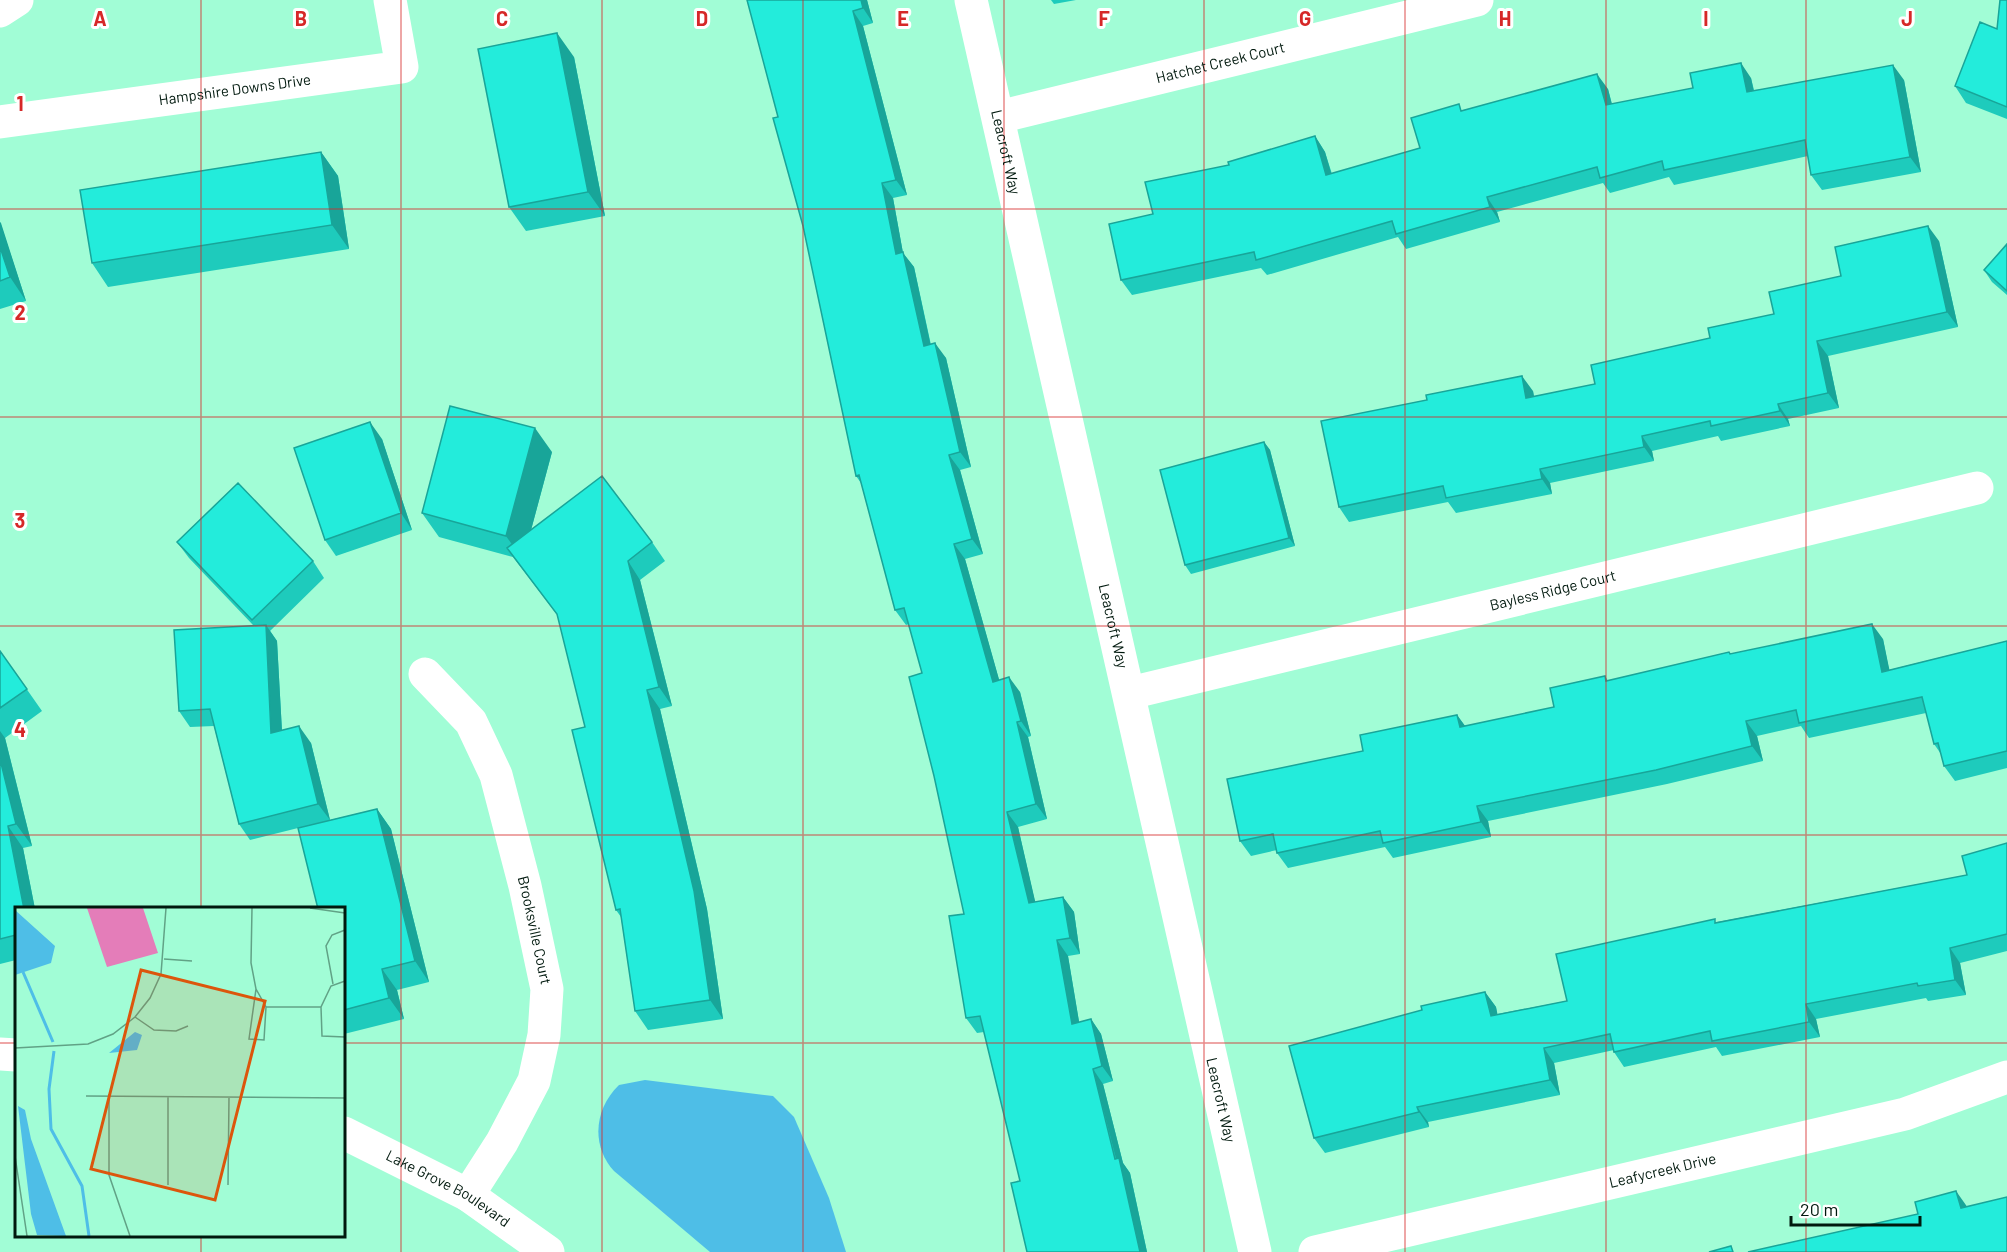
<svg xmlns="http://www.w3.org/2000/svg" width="2007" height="1252" font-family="Barlow,sans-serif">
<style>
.water{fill:#4ebee7}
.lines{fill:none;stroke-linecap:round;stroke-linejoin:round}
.street{stroke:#fff;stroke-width:33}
.wall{fill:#1ecbbc}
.shaded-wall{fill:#18a599}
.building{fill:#23ecdb;stroke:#18a599;stroke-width:1.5}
.grid{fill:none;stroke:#d62828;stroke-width:1.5;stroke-opacity:0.55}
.labels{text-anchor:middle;stroke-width:6;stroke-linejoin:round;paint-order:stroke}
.street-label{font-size:15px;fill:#00190e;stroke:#fff}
.inset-river{fill:none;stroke:#4ebee7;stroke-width:3}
.inset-road{fill:none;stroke:#61a286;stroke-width:1.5}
.view{fill:#dc560c;fill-opacity:0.15;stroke:#dc560c;stroke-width:3}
.inset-edge{fill:none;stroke:#00190e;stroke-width:3}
.grid-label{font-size:20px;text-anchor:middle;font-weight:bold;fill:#d62828;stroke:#fff;stroke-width:6;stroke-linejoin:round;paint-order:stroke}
</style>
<rect width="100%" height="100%" fill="#a1fdd6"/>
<path class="water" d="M645,1080L773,1096L794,1117L829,1198L846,1252H710L614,1171C591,1146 594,1109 619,1085Z"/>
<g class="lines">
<g class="street">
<path id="s1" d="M971,0L1255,1252"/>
<path d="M0,11L17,0"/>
<path id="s2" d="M999,117L1477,0"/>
<path id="s3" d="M0,122L402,67L390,0"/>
<path id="s4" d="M425,674L471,722L496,775L525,886L547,989L544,1035L534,1081L502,1142L468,1195"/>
<path id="s5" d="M1130,693L1977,488"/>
<path d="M0,1054L16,1055"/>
<path id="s6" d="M344,1133L468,1195L548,1252"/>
<path id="s7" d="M1315,1252L1905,1114L2007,1077"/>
</g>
</g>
<path class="wall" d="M747,0H867L873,23L863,26L907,195L893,198L903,253L914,267L931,345L946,358L971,467L960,470L983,554L965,559L999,680L1020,692L1031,736L1028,737L1047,819L1018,827L1035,902L1063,897L1074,912L1080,954L1068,956L1079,1022L1091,1019L1101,1034L1113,1081L1103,1084L1123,1163L1130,1173L1147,1252H1027L1020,1181L984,1032L977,1033L966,1018L964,914L922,673L909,624L906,625L895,610L861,483L856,476L803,226L778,117Z
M1051,0H1076L1054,4Z
M2007,0V119L1966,103L1955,86L1997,29Z
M574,57L605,216L526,231L509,207Z
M1751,78L1754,90L1904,80L1921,172L1822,190L1811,175L1808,156L1674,185L1669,177L1610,193L1603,183L1497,212L1500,222L1406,249L1398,237L1267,275L1261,268L1132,295L1121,280L1153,214L1229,165L1315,136L1325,152L1332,174L1420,148L1463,110L1608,89L1612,104Z
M321,152L338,176L349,249L108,287L92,263Z
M0,222L26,301L0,309Z
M1939,241L1958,327L1828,356L1839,408L1788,419L1790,426L1721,441L1718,436L1652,451L1654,461L1550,483L1552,494L1456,513L1448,502L1349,522L1339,507L1533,391L1534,397L1595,384L1774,314L1841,276Z
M2007,244V295L1992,282L1984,270Z
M382,439L412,530L336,556L325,540Z
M1264,442L1270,450L1295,546L1191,574L1185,565Z
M552,452L531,530L652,542L665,561L640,580L672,706L660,709L707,909L723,1019L648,1030L635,1011L621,917L616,910L585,727L558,616L513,557L439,537L422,513Z
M177,542L313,561L324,578L270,631L277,641L282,731L311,743L330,820L377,809L391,829L429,982L397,990L404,1019L344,1034V909L298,828L250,840L239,824L214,726L190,727L179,711L253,625L189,558Z
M1883,639L1889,670L2007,641V768L1955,781L1944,766L1941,754L1934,744L1926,713L1809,738L1801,726L1757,736L1763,761L1667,784L1488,821L1491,837L1393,858L1385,847L1288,868L1277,853V850L1251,856L1240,841L1457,715L1465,726L1554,707L1605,676L1608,681L1729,652L1731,654Z
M0,651L42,711L5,738L32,846L23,848L35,909H16V960L0,964Z
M2007,843V951L1960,963L1966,995L1928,1001L1926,998L1816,1019L1820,1037L1722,1056L1716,1047L1624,1067L1614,1052V1050L1554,1063L1560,1095L1428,1122L1429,1127L1325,1153L1314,1138L1422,1010L1485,992L1496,1007L1497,1014L1567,1001L1717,922L1967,875Z"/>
<path class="shaded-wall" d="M861,0H867L873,23L863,8Z
M853,11L863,26L907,195L896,180Z
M557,33L574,57L605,216L588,192Z
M1741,63L1751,78L1757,107L1747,92Z
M1893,65L1904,80L1921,172L1910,157Z
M1597,74L1608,89L1616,121L1606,105Z
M1315,136L1325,152L1336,190L1326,175Z
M321,152L338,176L349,249L332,225Z
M882,183L893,198L903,253L914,267L934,361L924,346L896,254Z
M1487,197L1497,212L1500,222L1490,207Z
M0,222L1,223L26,301L10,277L0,247Z
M1928,226L1939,241L1958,327L1947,312Z
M1817,341L1828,356L1839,408L1828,393Z
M935,343L946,358L971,467L960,452Z
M1522,376L1533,391L1537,413L1526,398Z
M1778,404L1788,419L1790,426L1780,411Z
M370,422L382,439L412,530L401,513Z
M535,428L552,452L523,560L506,536Z
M1642,436L1652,451L1654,461L1644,447Z
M1264,442L1270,450L1295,546L1289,538Z
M949,455L960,470L983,554L972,539Z
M1540,469L1550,483L1552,494L1542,479Z
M954,544L965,559L1004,697L993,682Z
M628,561L640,580L672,706L659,687Z
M1872,624L1883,639L1893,687L1882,672Z
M266,625L277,641L283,750L271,733Z
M1009,677L1020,692L1031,736L1021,721Z
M647,690L660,709L707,909L723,1019L710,1000Z
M1457,715L1468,730L1460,727Z
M1746,721L1757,736L1763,761L1752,746Z
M1017,722L1028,737L1047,819L1036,804Z
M299,726L311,743L330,820L318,804Z
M0,731L5,738L32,846L16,824L0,759Z
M1477,806L1488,821L1491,837L1481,822Z
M377,809L391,829L429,982L415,961Z
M1007,812L1018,827L1039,918L1029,903Z
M8,826L23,848L35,909H24Z
M1063,897L1074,912L1080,954L1070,938Z
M1057,940L1068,956L1082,1039L1072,1024Z
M1950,948L1960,963L1966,995L1955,980Z
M382,969L397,990L404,1019L389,998Z
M1485,992L1496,1007L1501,1031L1491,1016Z
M1806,1004L1816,1019L1820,1037L1809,1022Z
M1091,1019L1101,1034L1113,1081L1102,1066Z
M1544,1048L1554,1063L1560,1095L1550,1080Z
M1093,1069L1103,1084L1123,1163L1130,1173L1147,1252H1140Z
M1417,1107L1428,1122L1429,1127L1419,1112Z
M1956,1191L1968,1208H1961Z"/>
<path class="building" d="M747,0H861L863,8L853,11L896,180L882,183L896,254L903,252L924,346L935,343L960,452L949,455L972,539L954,544L993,682L1009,677L1021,721L1017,722L1036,804L1007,812L1029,903L1063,897L1070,938L1057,940L1072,1024L1091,1019L1102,1066L1093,1069L1115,1159L1119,1158L1140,1252H1027L1011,1183L1020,1181L980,1016L966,1018L949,916L964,914L934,776L909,677L922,673L904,608L895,610L859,475L856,476L803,226L773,118L778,117Z
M2000,0H2007V107L1955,86L1980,22L1997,29Z
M557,33L588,192L509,207L478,49Z
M1741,63L1747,92L1893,65L1910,157L1811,175L1805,140L1664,170L1662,161L1600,178L1597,167L1487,197L1490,207L1396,234L1392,221L1256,260L1254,252L1121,280L1109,224L1153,214L1145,182L1229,165L1228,162L1315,136L1326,175L1420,148L1411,118L1459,104L1461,111L1597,74L1606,105L1693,88L1690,73Z
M321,152L332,225L92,263L80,190Z
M1928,226L1947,312L1817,341L1828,393L1778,404L1780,411L1711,426L1710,421L1642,436L1644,447L1540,469L1542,479L1446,498L1443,486L1339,507L1321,421L1427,400L1426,395L1522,376L1526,398L1595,384L1591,365L1710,338L1708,328L1774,314L1769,292L1841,276L1835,247Z
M2007,244V291L1984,270Z
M0,247L10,277L0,281Z
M450,406L535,428L506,536L422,513Z
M370,422L401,513L325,540L294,448Z
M1264,442L1289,538L1185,565L1160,470Z
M602,476L652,542L628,561L659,687L647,690L694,891L710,1000L635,1011L620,909L616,910L572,730L585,727L557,614L507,548Z
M238,483L313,561L252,620L177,542Z
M1872,624L1882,672L2007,641V751L1944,766L1938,743L1934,744L1922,697L1799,723L1796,710L1746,721L1752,746L1656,770L1477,806L1481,822L1383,843L1380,831L1277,853L1273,834L1240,841L1227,779L1363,751L1360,735L1457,715L1460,727L1554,707L1550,688L1605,676L1606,681L1729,652L1730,654Z
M266,625L271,733L299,726L318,804L239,824L210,709L179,711L174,630Z
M0,651L27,689L0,708Z
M0,759L16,824L8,826L24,909H16V935L0,939Z
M377,809L415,961L382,969L389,998L344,1010V909H318L298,828Z
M2007,843V934L1950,948L1955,980L1918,986L1917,983L1806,1004L1809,1022L1712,1041L1710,1031L1614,1052L1610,1034L1544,1048L1550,1080L1417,1107L1419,1112L1314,1138L1289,1046L1422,1010L1421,1006L1485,992L1491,1016L1567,1001L1556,954L1715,919V923L1967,875L1962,856Z
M1956,1191L1961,1208L2007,1197V1252H1748L1918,1214L1915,1202Z
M1731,1246L1733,1252H1709Z"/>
<path class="grid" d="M201,0V908M401,0V1252M602,0V1252M803,0V1252M1004,0V1252M1204,0V1252M1405,0V1252M1606,0V1252M1806,0V1252M0,209H2007M0,417H2007M0,626H2007M0,835H2007M0,1043H16M344,1043H2007M201,1236V1252"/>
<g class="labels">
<g class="street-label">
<text dy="5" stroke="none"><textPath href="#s2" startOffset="228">Hatchet Creek Court</textPath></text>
<text dy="5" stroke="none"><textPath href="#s3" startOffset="237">Hampshire Downs Drive</textPath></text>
<text dy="5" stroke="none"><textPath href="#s1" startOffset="156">Leacroft Way</textPath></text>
<text dy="5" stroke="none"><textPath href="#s5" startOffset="435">Bayless Ridge Court</textPath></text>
<text dy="5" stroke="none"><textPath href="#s1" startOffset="642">Leacroft Way</textPath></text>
<text dy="5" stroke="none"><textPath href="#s4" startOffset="285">Brooksville Court</textPath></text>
<text dy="5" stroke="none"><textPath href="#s1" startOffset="1128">Leacroft Way</textPath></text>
<text dy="5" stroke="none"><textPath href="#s7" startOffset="357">Leafycreek Drive</textPath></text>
<text dy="5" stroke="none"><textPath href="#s6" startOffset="118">Lake Grove Boulevard</textPath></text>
</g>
</g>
<g transform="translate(15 907)">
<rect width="330" height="330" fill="#a1fdd6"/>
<path d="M72,1H128L143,46L92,60Z" fill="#e47db9"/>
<path d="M0,3L40,39L36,56L0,68ZM120,125L127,128L122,143L94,146ZM3,199L10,203L16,232L51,329L22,328L16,307Z" fill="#4ebee7"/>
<path class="inset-river" d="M8,65L38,135M39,144L34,182L36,222L67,279L74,329"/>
<path class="inset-road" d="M237,1L236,56L241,82L234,132L249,133L251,100L241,82M295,1L330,6M149,52L177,54M330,74L316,79L306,100L307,129L330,130M318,77L311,39L317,28L330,23M251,100H306M120,110L139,123L161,124L173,119M0,141L73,137L98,127L120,110L135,91L146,67L151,1M94,187V268L115,329M71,189L330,191M0,249L12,329M153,278V189M213,278L214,190"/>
<path class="view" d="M126,63L250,94L200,293L76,262Z"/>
<rect width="330" height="330" class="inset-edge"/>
</g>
<g class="grid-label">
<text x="100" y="26">A</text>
<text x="301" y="26">B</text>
<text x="502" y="26">C</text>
<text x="702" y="26">D</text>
<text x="903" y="26">E</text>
<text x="1104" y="26">F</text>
<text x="1305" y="26">G</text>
<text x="1505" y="26">H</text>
<text x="1706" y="26">I</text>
<text x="1907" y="26">J</text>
<text x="20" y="111">1</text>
<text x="20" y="320">2</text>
<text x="20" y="528">3</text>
<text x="20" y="737">4</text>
</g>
<path d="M1791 1216v9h129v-9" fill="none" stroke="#00190e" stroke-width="3"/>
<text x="1800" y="1216" font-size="18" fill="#00190e" stroke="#ffffff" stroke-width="4.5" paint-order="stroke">20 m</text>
</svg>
